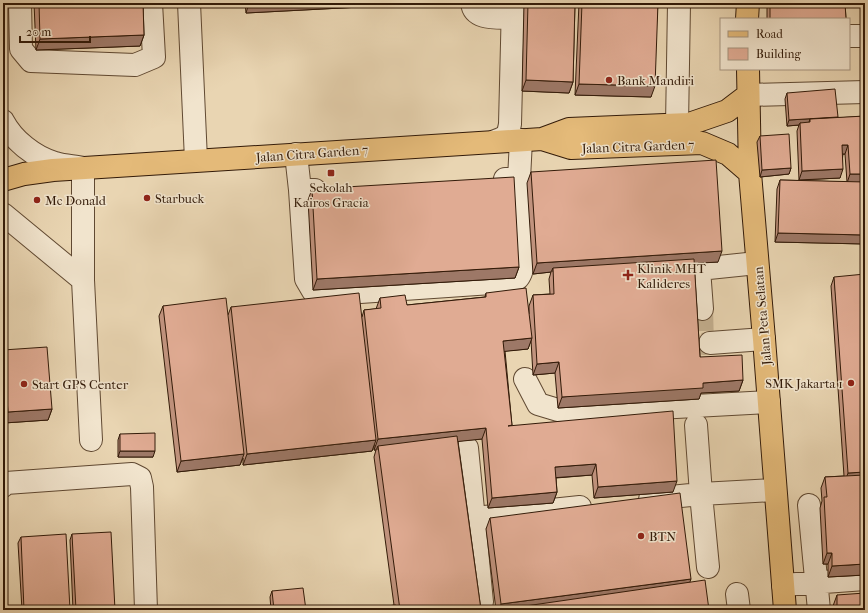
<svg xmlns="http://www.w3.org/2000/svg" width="868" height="613" font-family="'IM FELL French Canon',serif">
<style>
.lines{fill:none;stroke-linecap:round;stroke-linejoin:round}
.minor-tunnel{stroke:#c4b090;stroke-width:22;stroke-dasharray:22 11;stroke-linecap:butt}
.minor-casing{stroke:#604932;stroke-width:24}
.major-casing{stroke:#321a08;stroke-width:24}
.minor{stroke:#f1e4cd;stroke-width:22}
.major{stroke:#e4ba79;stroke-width:22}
.wall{fill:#c1937e;stroke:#321a08}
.shaded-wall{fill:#9d7867;stroke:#321a08}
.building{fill:#e0ab93;stroke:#321a08}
.poi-dot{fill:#8f2418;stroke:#f1e4cd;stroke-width:1.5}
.labels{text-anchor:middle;stroke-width:3;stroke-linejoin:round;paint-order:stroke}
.poi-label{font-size:13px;fill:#321a08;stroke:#f1e4cd;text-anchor:start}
.street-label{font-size:13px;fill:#321a08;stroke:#f1e4cd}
</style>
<rect width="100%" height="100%" fill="#e9d5b2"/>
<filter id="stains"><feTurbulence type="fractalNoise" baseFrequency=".005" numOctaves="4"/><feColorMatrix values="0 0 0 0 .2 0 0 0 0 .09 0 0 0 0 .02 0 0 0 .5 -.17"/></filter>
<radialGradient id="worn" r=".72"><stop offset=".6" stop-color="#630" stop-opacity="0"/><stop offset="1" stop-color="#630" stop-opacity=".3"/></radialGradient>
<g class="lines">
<path class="minor-tunnel" d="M702,309L703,344L710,343"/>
<g class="minor-casing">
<path id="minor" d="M20,3L21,49L31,61L135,65L154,57L151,3
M189,3L196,160
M472,3C474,21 499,17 513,18
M849,36H865
M748,95L865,92
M3,121C13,140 34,157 55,163C64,166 74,166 83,168V280L91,440
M677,125L679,3
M495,141C506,137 508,136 510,124L513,3
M296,154L300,190H315
M505,179H519L521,140
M300,190L306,279L313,291L331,294L506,282C510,282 515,281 518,278C531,263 521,200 519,179
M3,214L83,280
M702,309L699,269L757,263
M710,343L764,339
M525,379L538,404L558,410L584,412L769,402
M696,425L701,494L775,490
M467,448L482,602
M3,486L6,483L132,474L140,478L142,487L146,610
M650,499L701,494L708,567
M809,505L819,610
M475,518L580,507
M783,585L865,579
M737,594L739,610"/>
</g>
<g class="major-casing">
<path id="major" d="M747,19L748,3
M748,69L750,173L764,339L785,610
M542,139L571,148L702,143L728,154L750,173
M3,180L24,174L53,170L542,139L569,129L689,124L727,111L748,95"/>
</g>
<use href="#minor" class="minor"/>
<use href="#major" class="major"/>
</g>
<path class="wall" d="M34,3H143L144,35L140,46L36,50Z
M245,3H437L246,13Z
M524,3H575L573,82L569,93L522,91Z
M579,3H658L651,97L575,95Z
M767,3H845L846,19H767Z
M787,93L838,117L837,118L865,116V244L775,242L777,189L780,180L847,182L845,154H843L840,178L799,180L797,131L799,125L787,126L785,99Z
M760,136L791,168L789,174L760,177L757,142Z
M531,172L718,262L694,263L700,357L743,380L739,391L701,393L699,399L558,408L555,373L533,375L531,340L528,349L505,351L512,426L673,492L594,498L592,475L556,478L557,492L553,503L488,508L482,439L458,441L481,610H366L394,605L374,457L376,450H374V445L372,451L243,465V458L240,465L177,472L159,316L163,306L228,315L231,307L362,317L364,310L376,309L380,298L407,305L485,297L486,293L529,314V306L533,295L550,294L549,279L551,272L533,274L527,183Z
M312,189L519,267L515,278L313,290L308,200Z
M834,277L865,575L828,577V564H823L820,508L822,501L821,488L825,477L844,476L831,286Z
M3,350L52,409L48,420L4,423L3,407Z
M120,434L153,457H118V440Z
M490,518L690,582L709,610H496L486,529Z
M72,534L115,610H73L70,540Z
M21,537L70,610H22L18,543Z
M272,591L306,610H271L270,597Z
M837,595L865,610H833V606Z"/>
<path class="shaded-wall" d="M249,3H437L246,13Z
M144,35L140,46L36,50L40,39Z
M526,80L573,82L569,93L522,91Z
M579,84L655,86L651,97L575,95Z
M838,117L835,123L810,122V119L808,125L800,123L799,125L787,126L789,120Z
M842,145H848L845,154H839Z
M791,168L789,174L760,177L762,170Z
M843,169L840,178L799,180L802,171Z
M850,174H865V182L847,183Z
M778,233L865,235V244L775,242Z
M722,251L718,262L553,272V268L551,272L533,274L537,263Z
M519,267L515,278L313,290L317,279Z
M532,338L528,349L499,352L503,341Z
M559,362L555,373L533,375L537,364Z
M743,380L739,391L701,393L699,399L558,408L562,397L703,383Z
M52,409L48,420L4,423L8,412Z
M486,428L482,439L378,450V446L376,450H374L378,439Z
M376,440L372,451L243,465L247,454Z
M120,451H155L153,457H118Z
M244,454L240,465L177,472L181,461Z
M596,464L592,475L551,478L555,467Z
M865,472V480L845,482L848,473Z
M677,481L673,492L594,498L598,487Z
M557,492L553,503L488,508L492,498Z
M827,553H832L828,564H823Z
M865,564V575L828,577L832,566Z
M691,579L687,590L505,609V610H499L501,604Z"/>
<path class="building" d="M39,3H143L144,35L40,39Z
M528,3H575L573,82L526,80Z
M582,3H658L655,86L579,84Z
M770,3H845L846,19H770Z
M835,89L838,117L789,120L787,93Z
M865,116V174H850L848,145H842L843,169L802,171L800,123L810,122V119Z
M789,134L791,168L762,170L760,136Z
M716,160L722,251L537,263L531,172Z
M514,177L519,267L317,279L312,189Z
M780,180L865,182V235L778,233Z
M694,259L700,357L742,355L743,380L703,383V388L562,397L559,362L537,364L533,295L554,294L553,268Z
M865,274V472L848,473L834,277Z
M526,288L532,338L503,341L512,425L508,426L673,411L677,481L598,487L596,464L555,467L557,492L492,498L486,428L378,439L364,310L381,308L380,298L405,295L407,305L486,297V293Z
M359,293L376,440L247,454L231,307Z
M226,298L244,454L181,461L163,306Z
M47,347L52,409L8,412L3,350Z
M155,433V451H120V434Z
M457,436L481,610H400L378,446Z
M865,475V564L832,566V553H827L824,497H827L825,477Z
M680,493L691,579L501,604L490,518Z
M111,532L115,610H76L72,534Z
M66,534L70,610H24L21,537Z
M705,580L709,610H506L505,609Z
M303,588L306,610H274L272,591Z
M865,593V610H837V595Z
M396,605L397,610H366Z"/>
<g class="poi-dot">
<circle cx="609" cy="80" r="4"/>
<rect x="327" y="169" width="8" height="8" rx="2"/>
<circle cx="147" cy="198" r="4"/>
<circle cx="37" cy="200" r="4"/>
<path d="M626 269h4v4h4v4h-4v4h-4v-4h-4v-4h4z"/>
<circle cx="851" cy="383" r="4"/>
<circle cx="24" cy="384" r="4"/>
<circle cx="641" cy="536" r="4"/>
</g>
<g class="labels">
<g class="poi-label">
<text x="617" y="85">Bank Mandiri</text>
<text x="331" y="192" text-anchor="middle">Sekolah<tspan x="331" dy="15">Kairos Gracia</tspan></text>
<text x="155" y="203">Starbuck</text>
<text x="45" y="205">Mc Donald</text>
<text x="637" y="273">Klinik MHT<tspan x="637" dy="15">Kalideres</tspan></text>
<text x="843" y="388" text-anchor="end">SMK Jakarta 1</text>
<text x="32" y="389">Start GPS Center</text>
<text x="649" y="541">BTN</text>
</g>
<g class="street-label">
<text transform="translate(638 146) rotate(-2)" y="5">Jalan Citra Garden 7</text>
<text transform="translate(312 153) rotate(-4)" y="5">Jalan Citra Garden 7</text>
<text transform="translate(762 316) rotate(-95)" y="5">Jalan Peta Selatan</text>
</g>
</g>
<rect width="868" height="613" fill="none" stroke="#e9d5b2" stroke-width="16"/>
<rect x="4" y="4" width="860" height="605" fill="none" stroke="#321a08" stroke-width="2"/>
<rect x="8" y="8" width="852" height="597" fill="none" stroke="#321a08"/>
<rect x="720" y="18" width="130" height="52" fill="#f1e4cd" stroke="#a5937e"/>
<rect x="728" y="31" width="20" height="6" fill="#e4ba79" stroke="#a5937e"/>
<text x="756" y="38" font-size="12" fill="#321a08">Road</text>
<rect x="728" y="48" width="20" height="12" fill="#e0ab93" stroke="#a5937e"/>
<text x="756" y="58" font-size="12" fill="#321a08">Building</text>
<path d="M20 36v6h70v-6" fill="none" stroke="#321a08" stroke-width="2"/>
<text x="26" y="36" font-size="12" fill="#321a08" stroke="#f1e4cd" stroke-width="3" paint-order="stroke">20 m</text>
<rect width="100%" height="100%" filter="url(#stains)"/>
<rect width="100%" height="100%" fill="url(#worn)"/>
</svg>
